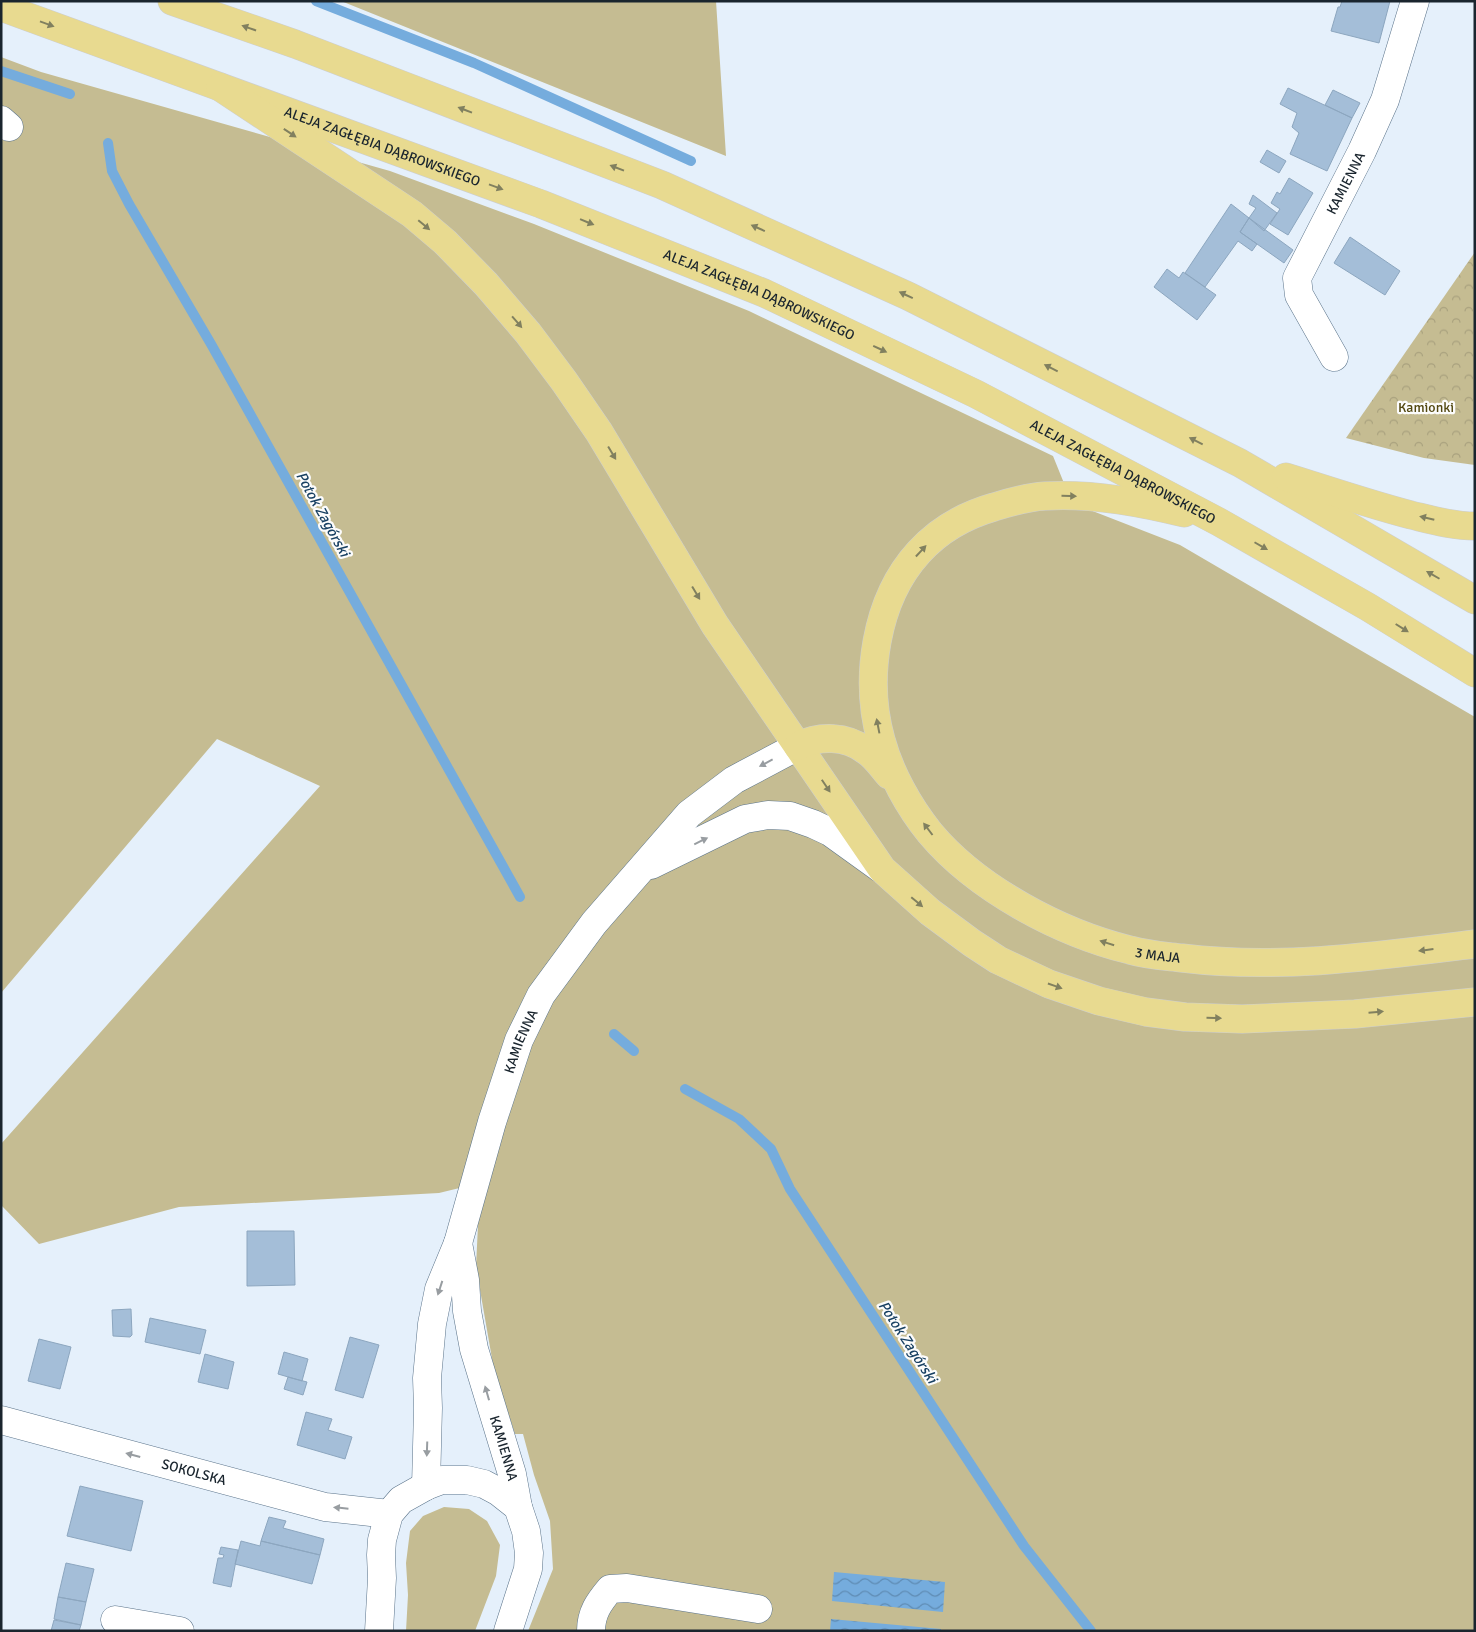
<svg xmlns="http://www.w3.org/2000/svg" width="1476" height="1632" font-family="Signika,sans-serif">
<style>
.green{fill:#c5bc92}
.forest{fill:url(#forest-crowns)}
.water{fill:url(#water-waves)}
.lines{fill:none;stroke-linecap:round;stroke-linejoin:round}
.stream{stroke:#75acdd;stroke-width:10}
.building{fill:#a4bed8;stroke:#8ca6bf}
.minor-casing{stroke:#5a738a;stroke-width:29}
.major-casing{stroke:#cdcfd1;stroke-width:29}
.minor{stroke:#fff;stroke-width:28}
.major{stroke:#e8da90;stroke-width:28}
.oneway{fill:#81805f}
.oneway2{fill:#989da1}
.labels{text-anchor:middle;stroke-width:4.5;stroke-linejoin:round;paint-order:stroke}
.street-label{font-size:14px;fill:#1a252e;stroke:#fcfcfc}
.park-label{font-size:14px;fill:#51460e;stroke:#fcfcfc}
.water-label{font-size:15px;font-style:italic;fill:#184062;stroke:#fcfcfc}
</style>
<defs>
<pattern id="forest-crowns" width="20" height="18" patternUnits="userSpaceOnUse" patternTransform="scale(1.25)"><rect width="20" height="18" fill="#c5bc92"/><path d="M2 6a3 3 0 1 1 6 0M12 15a3 3 0 1 1 6 0" fill="none" stroke="#a9a17e"/></pattern>
<pattern id="water-waves" width="16" height="10" patternUnits="userSpaceOnUse" patternTransform="scale(1.25)"><rect width="16" height="10" fill="#75acdd"/><path d="M0 5q4-4 8 0t8 0" fill="none" stroke="#5f8cb4"/></pattern>
</defs>
<rect width="100%" height="100%" fill="#e5f0fb"/>
<path class="green" d="M341,1H716L726,156Z
M1,57L41,72L390,171L534,224L749,311L1053,456L1072,503L1180,545L1475,717V1631H528L553,1569L550,1521L534,1475L523,1434H515L494,1370L476,1267L480,1183L439,1193L179,1207L39,1244L1,1205V1144L320,786L217,739L1,993Z
M444,1507L469,1509L487,1521L500,1545L496,1576L475,1631H406L408,1595L406,1563L410,1531L423,1516Z"/>
<path class="forest" d="M1475,252V465L1424,458L1346,438Z"/>
<path class="water" d="M834,1572L945,1582L943,1612L832,1601Z
M831,1619L941,1629V1631H830Z"/>
<g class="lines">
<path class="stream" d="M316,1L474,63L691,161
M1,71L70,94
M108,143L112,171L129,204L211,344L520,897
M614,1034L634,1051
M685,1089L739,1119L771,1149L790,1189L1024,1546L1091,1631"/>
</g>
<path class="building" d="M1342,1H1390L1379,43L1331,31L1338,7H1340Z
M1288,88L1352,118L1327,171L1290,154L1299,133L1292,127L1297,113L1280,104Z
M1333,90L1360,103L1352,118L1325,105Z
M1267,150L1286,161L1279,173L1260,162Z
M1289,178L1313,193L1288,235L1270,224L1280,209L1271,203L1277,192L1280,194Z
M1253,195L1277,213L1264,231L1249,218L1256,208L1249,204Z
M1231,204L1249,218L1240,232L1257,244L1252,251L1238,241L1205,287L1185,273Z
M1249,218L1293,250L1284,263L1240,232Z
M1350,237L1400,271L1385,295L1334,263Z
M1167,269L1179,278L1183,272L1216,295L1197,320L1154,287Z
M247,1231H294L295,1285L247,1286Z
M131,1309L132,1335L130,1337L113,1336L112,1310Z
M150,1318L206,1330L200,1354L145,1342Z
M350,1337L379,1345L363,1398L335,1390Z
M39,1339L71,1347L60,1389L28,1381Z
M284,1352L308,1359L302,1381L278,1374Z
M205,1354L234,1362L228,1389L198,1382Z
M288,1377L307,1382L303,1395L284,1389Z
M306,1412L332,1419L328,1430L352,1437L345,1459L297,1445Z
M80,1486L143,1501L131,1551L67,1536Z
M269,1517L286,1521L283,1528L324,1539L320,1555L261,1541Z
M241,1541L260,1546L261,1541L320,1555L312,1584L235,1564Z
M221,1547L238,1550L231,1587L213,1583L218,1558H223L224,1555L219,1554Z
M66,1563L94,1569L86,1602L58,1597Z
M58,1597L86,1602L81,1625L54,1619Z
M54,1620L81,1625L79,1631H51Z"/>
<g class="lines">
<g class="minor-casing">
<g id="minor">
<path d="M1,120L9,127"/>
<path id="s1" d="M1334,357L1299,295L1297,278L1362,151L1385,100L1415,1"/>
<path d="M651,865L745,819L768,815L790,816L813,824L830,832L880,868"/>
<path id="s2" d="M458,1243L465,1280L467,1311L474,1349L512,1474L518,1507"/>
<path id="s3" d="M1,1420L325,1507L389,1514"/>
<path id="s4" d="M426,1486L428,1408L427,1378L432,1324L439,1289L458,1243L492,1122L519,1040L541,995L594,923L689,814L734,780L798,746"/>
<path d="M115,1620L180,1631"/>
<path d="M379,1631L382,1578L381,1555L382,1540L389,1514L401,1500L426,1486L442,1480H467L484,1484L499,1492L518,1507L526,1531L529,1553L528,1569L508,1631"/>
<path d="M591,1631C591,1613 599,1602 610,1589L627,1588L758,1609"/>
</g>
</g>
<g class="major-casing">
<g id="major">
<path d="M172,1L295,44L662,185L908,296L1240,463L1475,600"/>
<path id="s5" d="M1,7L541,204L764,293L976,394L1219,522L1368,607L1475,673"/>
<path d="M220,87L412,214L445,242L486,284L528,333L564,381L599,432L715,625L882,869L930,912L972,943L998,960L1049,984L1099,1001L1146,1012L1185,1017L1242,1019L1355,1014L1475,1002"/>
<path d="M1286,477C1328,490 1369,504 1411,515C1432,520 1453,526 1475,526"/>
<path id="s6" d="M1184,513C1140,502 1091,493 1045,496C1028,497 1010,502 994,507C966,515 939,530 919,552C875,600 864,679 881,740C890,773 909,807 930,833C977,889 1060,933 1130,950C1147,955 1165,956 1182,958C1280,970 1378,956 1475,944"/>
<path d="M798,746C820,735 846,736 865,750C875,756 882,767 889,775"/>
</g>
</g>
<use href="#minor" class="minor"/>
<use href="#major" class="major"/>
</g>
<defs><path id="oneway-solid" d="M-6-.8H1V-3.2L6.5 0L1 3.2V.8H-6Z" transform="scale(1.25)"/></defs>
<g class="oneway">
<use href="#oneway-solid" transform="translate(47 24) rotate(20)"/>
<use href="#oneway-solid" transform="translate(249 28) rotate(-161)"/>
<use href="#oneway-solid" transform="translate(465 110) rotate(-159)"/>
<use href="#oneway-solid" transform="translate(290 133) rotate(34)"/>
<use href="#oneway-solid" transform="translate(617 168) rotate(-159)"/>
<use href="#oneway-solid" transform="translate(496 187) rotate(20)"/>
<use href="#oneway-solid" transform="translate(587 222) rotate(22)"/>
<use href="#oneway-solid" transform="translate(424 225) rotate(40)"/>
<use href="#oneway-solid" transform="translate(758 228) rotate(-156)"/>
<use href="#oneway-solid" transform="translate(906 295) rotate(-155)"/>
<use href="#oneway-solid" transform="translate(517 322) rotate(49)"/>
<use href="#oneway-solid" transform="translate(880 349) rotate(25)"/>
<use href="#oneway-solid" transform="translate(1051 368) rotate(-153)"/>
<use href="#oneway-solid" transform="translate(1196 441) rotate(-153)"/>
<use href="#oneway-solid" transform="translate(612 453) rotate(59)"/>
<use href="#oneway-solid" transform="translate(1069 496) rotate(1)"/>
<use href="#oneway-solid" transform="translate(1427 518) rotate(-167)"/>
<use href="#oneway-solid" transform="translate(1261 546) rotate(30)"/>
<use href="#oneway-solid" transform="translate(921 551) rotate(-47)"/>
<use href="#oneway-solid" transform="translate(1433 575) rotate(-150)"/>
<use href="#oneway-solid" transform="translate(696 593) rotate(59)"/>
<use href="#oneway-solid" transform="translate(1402 628) rotate(32)"/>
<use href="#oneway-solid" transform="translate(878 726) rotate(-101)"/>
<use href="#oneway-solid" transform="translate(826 786) rotate(56)"/>
<use href="#oneway-solid" transform="translate(928 829) rotate(-127)"/>
<use href="#oneway-solid" transform="translate(917 902) rotate(40)"/>
<use href="#oneway-solid" transform="translate(1107 943) rotate(-162)"/>
<use href="#oneway-solid" transform="translate(1426 950) rotate(173)"/>
<use href="#oneway-solid" transform="translate(1055 986) rotate(19)"/>
<use href="#oneway-solid" transform="translate(1376 1012) rotate(-5)"/>
<use href="#oneway-solid" transform="translate(1214 1018) rotate(1)"/>
</g>
<g class="oneway2">
<use href="#oneway-solid" transform="translate(766 763) rotate(152)"/>
<use href="#oneway-solid" transform="translate(701 841) rotate(-26)"/>
<use href="#oneway-solid" transform="translate(440 1288) rotate(108)"/>
<use href="#oneway-solid" transform="translate(487 1393) rotate(-106)"/>
<use href="#oneway-solid" transform="translate(427 1449) rotate(92)"/>
<use href="#oneway-solid" transform="translate(133 1455) rotate(-165)"/>
<use href="#oneway-solid" transform="translate(341 1508) rotate(-174)"/>
</g>
<g class="labels">
<g class="street-label">
<text dy="5" stroke="none"><textPath href="#s5" startOffset="406">ALEJA ZAGŁĘBIA DĄBROWSKIEGO</textPath></text>
<text dy="5" stroke="none"><textPath href="#s1" startOffset="195">KAMIENNA</textPath></text>
<text dy="5" stroke="none"><textPath href="#s5" startOffset="811">ALEJA ZAGŁĘBIA DĄBROWSKIEGO</textPath></text>
<text dy="5" stroke="none"><textPath href="#s5" startOffset="1216">ALEJA ZAGŁĘBIA DĄBROWSKIEGO</textPath></text>
<text dy="5" stroke="none"><textPath href="#s6" startOffset="850">3 MAJA</textPath></text>
<text dy="5" stroke="none"><textPath href="#s4" startOffset="459">KAMIENNA</textPath></text>
<text dy="5" stroke="none"><textPath href="#s2" startOffset="211">KAMIENNA</textPath></text>
<text dy="5" stroke="none"><textPath href="#s3" startOffset="200">SOKOLSKA</textPath></text>
</g>
<g class="park-label">
<text x="1426" y="412">Kamionki</text>
</g>
<g class="water-label">
<text transform="translate(323 514) rotate(61)" y="5">Potok Zagórski</text>
<text transform="translate(908 1342) rotate(57)" y="5">Potok Zagórski</text>
</g>
</g>
<rect width="1476" height="1632" fill="none" stroke="#1a252e" stroke-width="5"/>
</svg>
